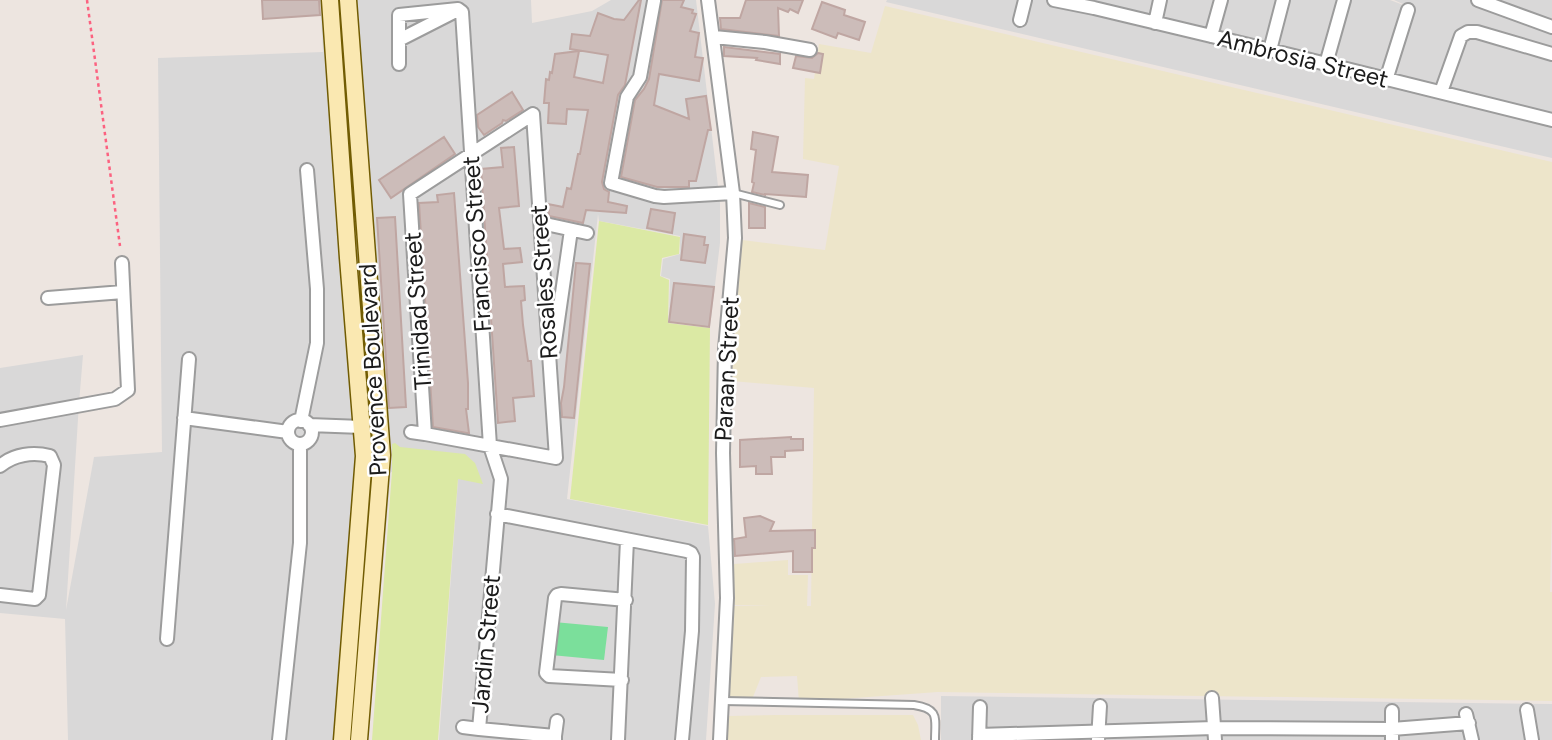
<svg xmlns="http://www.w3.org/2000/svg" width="1552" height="740" font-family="Figtree,sans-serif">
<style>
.residential{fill:#d9d8d8}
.farmland{fill:#ede5ca}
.grass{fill:#dbe9a4}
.pitch{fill:#7bdf9b}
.building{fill:#ccbcb9;stroke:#bfa6a2;stroke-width:2}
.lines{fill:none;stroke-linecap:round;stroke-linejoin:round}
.lane-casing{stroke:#9c9c9c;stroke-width:10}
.street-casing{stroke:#9c9c9c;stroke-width:16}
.secondary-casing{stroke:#715c03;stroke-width:19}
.path{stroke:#fc6280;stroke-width:2.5;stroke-dasharray:3.5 3.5;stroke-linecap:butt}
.lane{stroke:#fff;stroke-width:6}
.street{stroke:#fff;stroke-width:12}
.secondary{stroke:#fae8b1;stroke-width:16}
.labels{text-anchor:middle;stroke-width:5;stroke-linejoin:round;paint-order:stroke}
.street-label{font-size:24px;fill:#1b1b1b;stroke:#fff}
</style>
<rect width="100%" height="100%" fill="#ede5e0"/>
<path class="residential" d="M320,0H531L532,23L592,11L611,0H696L720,203V243L710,327L669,322L670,279L661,276L663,259L680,254V236L599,221L598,214L567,499L708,526L715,604L706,740H439L458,480L391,472L368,740H68L65,619L0,613V368L83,355L79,403L66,610L94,457L162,452L158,58L323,52Z
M887,0H1390L1414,9L1394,0H1552V158L886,2Z
M941,696L1552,704V740H941Z"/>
<path class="farmland" d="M885,6L1552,162V507L1550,592H1552V701L938,692L799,702L797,676L761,677L751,702L721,701L730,606H770L733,605L734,564L788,560V575H808L807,606H811L814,388L731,381L742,240L825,250L839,166L803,159L805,78L814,79L819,44L871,53Z
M777,715H913L918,725L921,740H723L724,730L729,716Z"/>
<path class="grass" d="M599,221L680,237L679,254L662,258L660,276L669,280L668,323L710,328L708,525L570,499Z
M395,443L400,447L465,454L475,463L483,484L458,479L438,740H372L392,471V444Z"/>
<path class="pitch" d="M554,622L608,627L604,660L551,655Z"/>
<path class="building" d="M262,0H319L320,15L263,19Z
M639,0H641L625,85L618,95L602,182L604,189L609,192L608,202L627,206L626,213L586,210L583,223L549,216L548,204L563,207L567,188L571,189L578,154H580L588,110L567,109L566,124L548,123L549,103H544L546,79L549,80L550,72L552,73L555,54L579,51L574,77L603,83L608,55L570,49L572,34L590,36L598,13L614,19L624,20Z
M662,0H684L681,7L693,10L692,13L696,14L690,31L699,33L695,57L703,58L699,81L659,74L654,105L689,119L686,99L706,96L711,130H708L696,181H689V187H657L621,177L635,100L644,89L649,79Z
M746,0H803L798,13L790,9L788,12L778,8L779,36L721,29L720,18H740Z
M822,2L845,10L844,15L865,22L859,40L838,33L836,38L812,29Z
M724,47L780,54V64L756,60L757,58L724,56Z
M818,53L823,54L820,73L793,68L796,56L812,58Z
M512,92L523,110L506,121L503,120L502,123L484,135L478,127L477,115Z
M753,132L778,137L772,172L808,175L806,197L765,194V195L752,192L754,183L752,182L756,150L751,149Z
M444,137L455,154L391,198L379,180Z
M514,147L519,206L499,208L504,249L520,248L522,262L503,264L505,287L524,286L525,300L521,301L523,325L528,361H531L534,396L513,398L515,421L498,423L481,169L503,167L501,148Z
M454,193L468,383V409H466L469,433H467L433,427L419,203L438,202L437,195Z
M749,203L765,207V228H749Z
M651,209L675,213L672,233L647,228Z
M395,217L406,407L389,408L377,218Z
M684,234L705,237L704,245H708L705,263L681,260Z
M576,263L590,264L574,418L562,417L561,403L564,387Z
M674,283L714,287L709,327L669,322Z
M791,437V439H803V450L785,451V457H771L772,474H756V466L740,467V440Z
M760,516L774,522L770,531L815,530V548H812V572H793V551L735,556L734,539L746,537L744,518Z"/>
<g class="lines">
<g class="lane-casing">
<path id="lane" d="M733,193L780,205
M723,701L914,705C940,709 935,718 935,740"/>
</g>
<g class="street-casing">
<path id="street" d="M708,0L733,193L735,238L725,349L723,453L727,598L720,740
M1054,0L1094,8L1270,50L1552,120
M1478,0L1552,27
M654,1L640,77L627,97L611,183L655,196L664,197L733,193
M1020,20L1025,0
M1155,23L1160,0
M1211,36L1221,0
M714,37L765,42L810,50
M399,40L452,13
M1270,50L1283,0
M399,64V15L458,9L462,12L490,446L501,479L479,729L555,736V740
M1326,64L1344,0
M1386,80L1408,10
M1441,92L1461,36L1468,32H1477L1552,54
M533,114L556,458L425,434L410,194Z
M541,223L587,233
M48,298L123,292
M554,349L571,230
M184,418L288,432
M0,420L115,399L128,390L122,263
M288 432a12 12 0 1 1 24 0a12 12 0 1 1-24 0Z
M301,421L317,343V289L307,170
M309,425L362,427
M411,432L425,434
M0,466C14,454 33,452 50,456L54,465L39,595L35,599L0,595
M497,514L687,551L691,553L693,557L692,631L682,740
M167,639L189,359
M622,680L549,676L546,673L555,598L557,595L561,594L626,600
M1212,698L1215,740
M1527,710L1532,740
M1466,714L1472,740
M463,727L479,729
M979,735L1214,728L1392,729L1469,723
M555,736L557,721
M279,740L300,543V444
M618,740L627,540
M979,740L980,707
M1098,740L1100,706
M1392,740V711"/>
</g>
<g class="secondary-casing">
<path id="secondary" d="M330,0L348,258L364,456L342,740
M348,0L382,455L359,740"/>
</g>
<path class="path" d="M87,0L120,246"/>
<use href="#lane" class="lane"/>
<use href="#street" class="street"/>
<use href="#secondary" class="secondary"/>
</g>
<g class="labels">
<g class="street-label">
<text transform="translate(1303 59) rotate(14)" y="8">Ambrosia Street</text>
<text transform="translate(477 244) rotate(-94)" y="8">Francisco Street</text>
<text transform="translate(544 282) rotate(-94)" y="8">Rosales Street</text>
<text transform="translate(418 311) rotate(-94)" y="8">Trinidad Street</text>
<text transform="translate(727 369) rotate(-87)" y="8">Paraan Street</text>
<text transform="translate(373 370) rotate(-93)" y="8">Provence Boulevard</text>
<text transform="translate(486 644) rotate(-85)" y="8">Jardin Street</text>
</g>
</g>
</svg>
